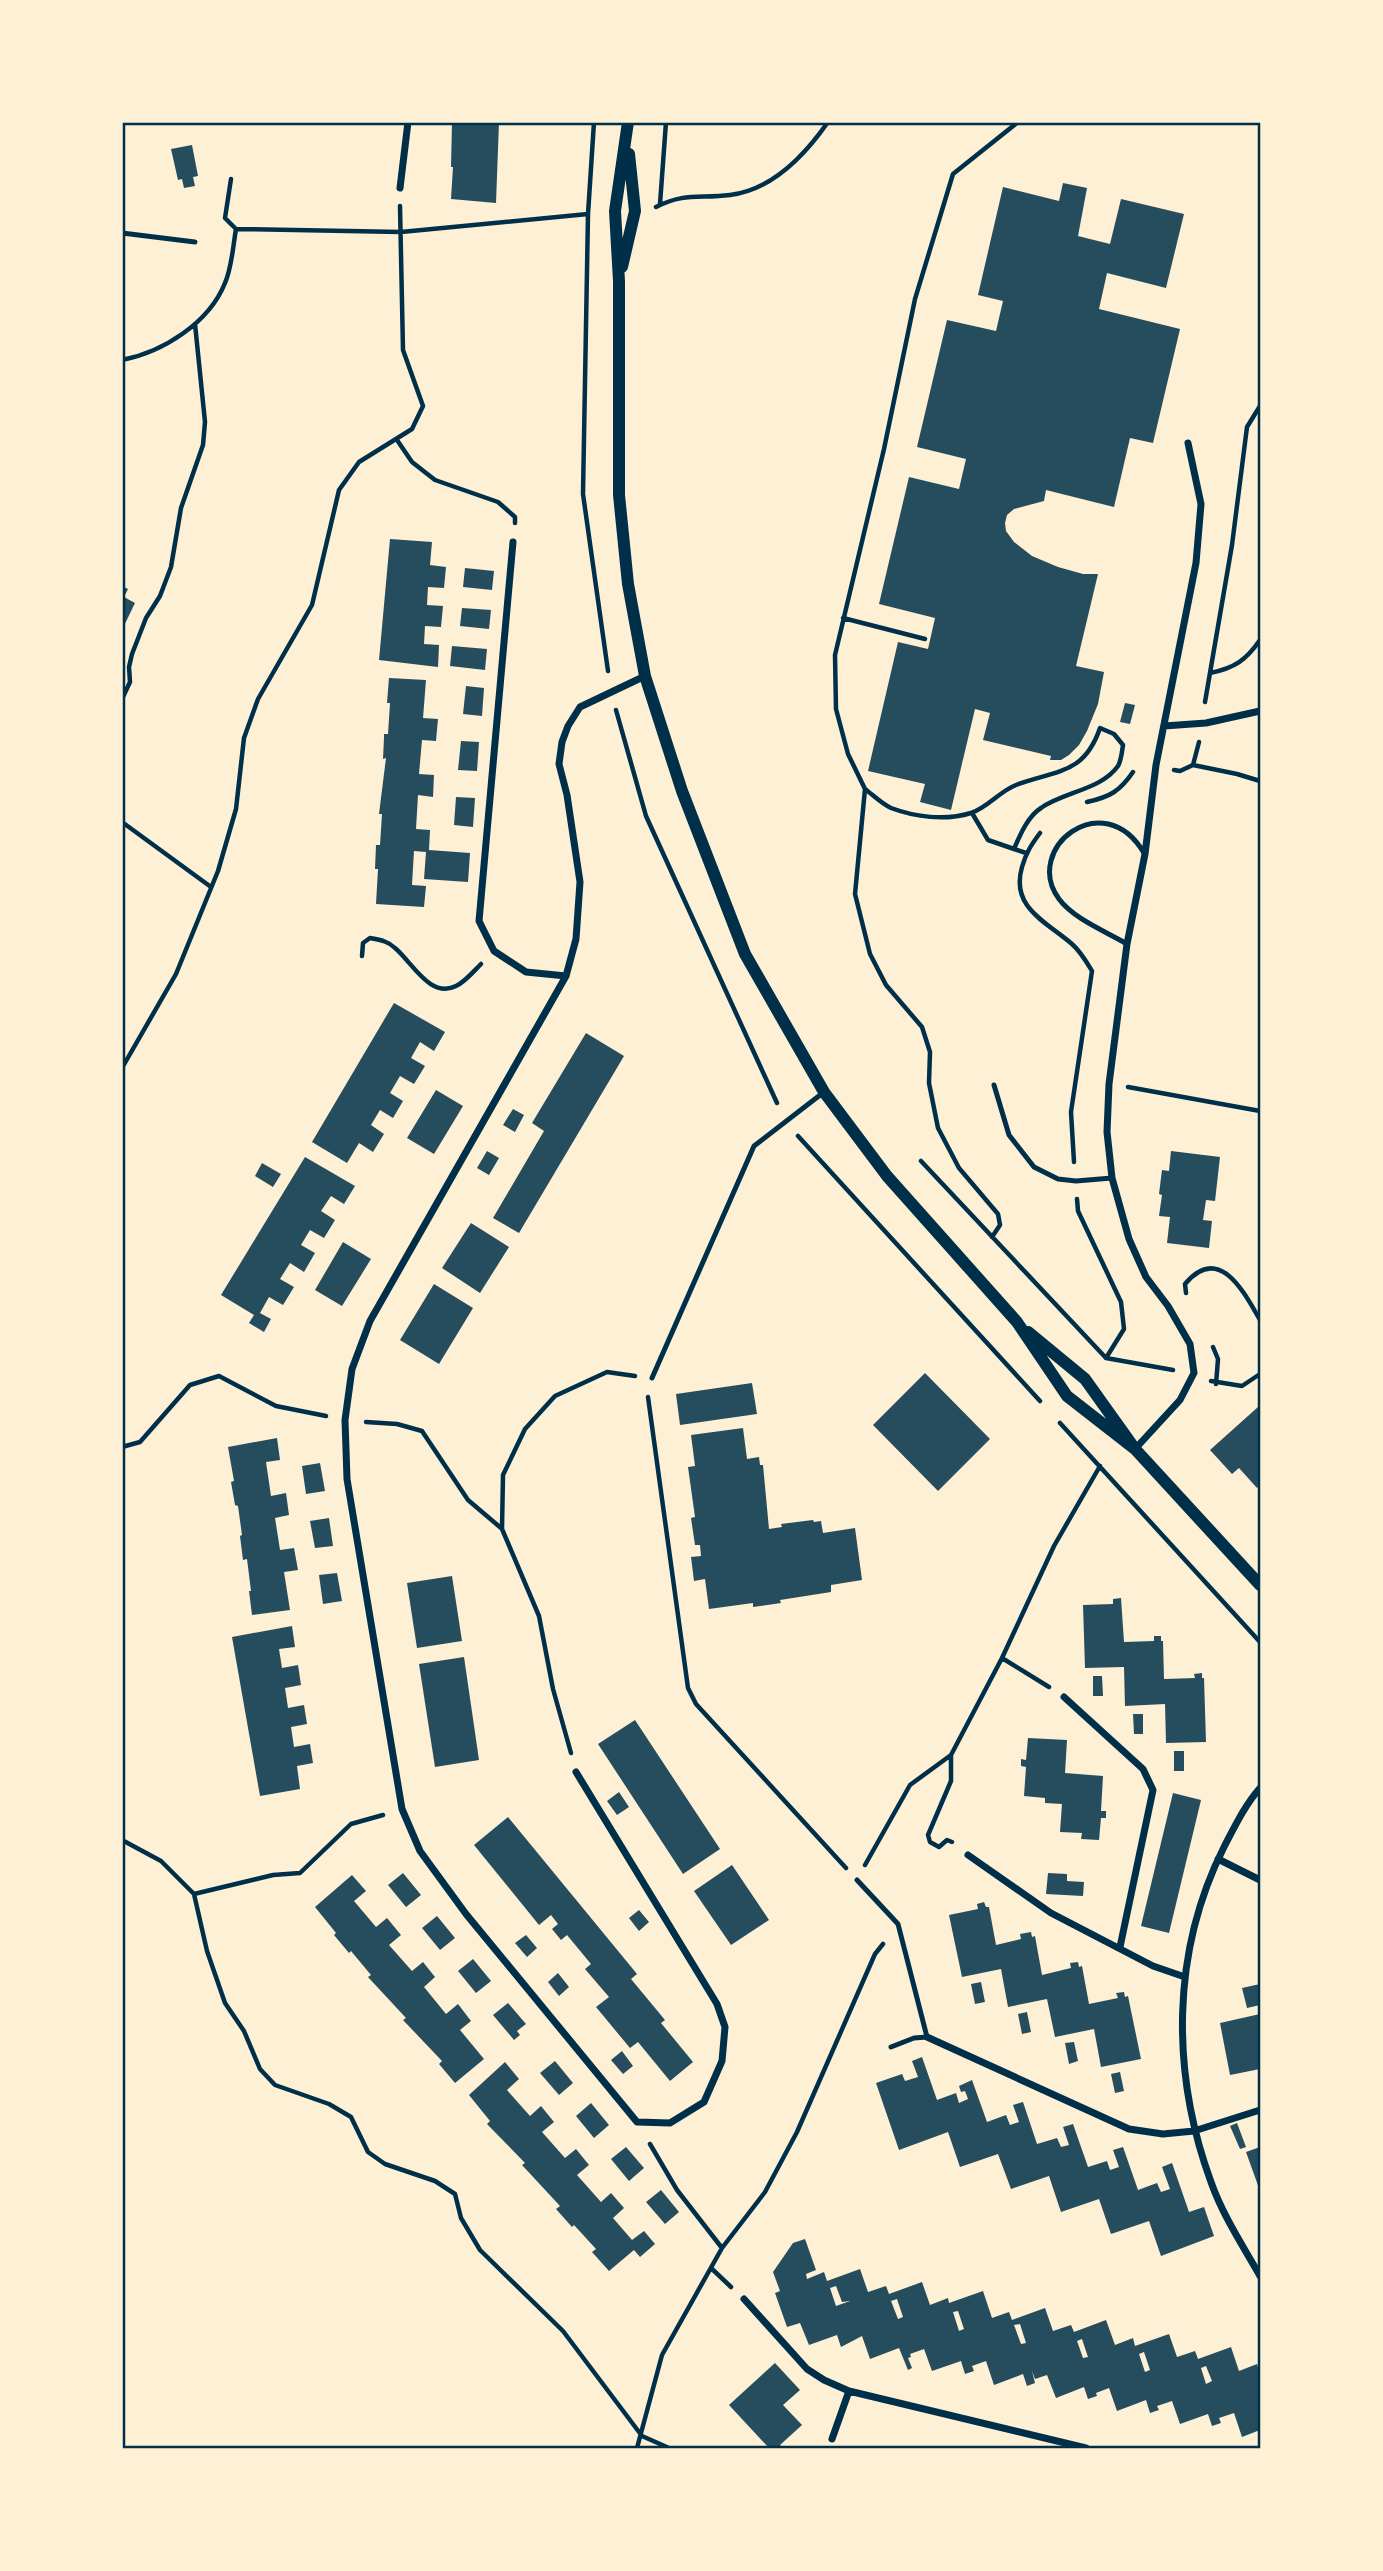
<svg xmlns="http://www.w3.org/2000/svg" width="1383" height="2571" font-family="Poppins,sans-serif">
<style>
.building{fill:#264d5e;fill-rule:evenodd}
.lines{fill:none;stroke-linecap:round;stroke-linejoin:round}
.path{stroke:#003049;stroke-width:4.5}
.service{stroke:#003049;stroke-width:5}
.minor{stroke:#003049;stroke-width:7}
.tertiary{stroke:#003049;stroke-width:12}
.neatline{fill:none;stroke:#003049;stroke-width:2.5}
</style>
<rect width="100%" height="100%" fill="#fdf0d5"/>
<path class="building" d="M452,122H499L496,203L451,199L453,167H451Z
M192,145L198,176L193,177L195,186L184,188L182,179L178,180L171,149Z
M1063,183L1087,188L1078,236L1110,244L1121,199L1184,214L1166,288L1107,273L1099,309L1180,329L1153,443L1130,438L1114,507L1046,490L1044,501L1014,509L1007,515L1005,523L1006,531L1014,542L1032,556L1058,567L1083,574H1098L1076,666L1104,672L1098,704L1087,731L1079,745L1069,755L1061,760H1050L1051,756L983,740L990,713L975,709L951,810L920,802L925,784L868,771L898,642L928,649L935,618L879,604L909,477L959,489L966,459L917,447L947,320L996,331L1003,301L978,295L1003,187L1059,201Z
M390,539L432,542L430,565L446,567L444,588L428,587L427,605L443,606L441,627L425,626L424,644L439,645L438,667L379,660Z
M465,568L494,571L492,590L463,587Z
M122,586L128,589L124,597L135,603L122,630Z
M462,608L491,610L489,629L460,626Z
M452,646L487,649L485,670L450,666Z
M389,678L426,680L423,718L438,719L436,741L422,740L419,774L434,775L433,797L418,795L416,829L430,830L429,850L470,853L468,882L424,879L426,852L414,851L412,885L426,886L424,907L376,904L378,869H375L376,845H380L382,814H379L386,758L383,759L384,738V734H388L390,703H387Z
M466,686L484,688L482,716L463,714Z
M1125,703L1135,705L1130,724L1120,722Z
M461,741L479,742L477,771L458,770Z
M456,797L475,798L473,827L454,825Z
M394,1003L445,1032L434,1051L420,1042L411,1058L425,1066L414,1084L400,1076L390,1093L403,1101L393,1118L380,1110L371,1125L384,1134L373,1152L359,1143L347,1163L312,1142Z
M586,1033L624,1056L519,1233L493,1218L544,1131L532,1123Z
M436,1090L463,1106L434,1154L407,1138Z
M513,1109L524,1115L515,1132L503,1125Z
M487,1151L499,1158L489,1175L477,1168Z
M1171,1151L1220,1157L1215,1201L1206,1200L1203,1220L1212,1221L1209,1248L1167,1243L1170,1217L1159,1216L1162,1195L1159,1194L1162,1170L1169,1171Z
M305,1157L355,1186L344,1204L331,1196L321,1211L335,1220L324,1238L310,1230L301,1245L315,1253L304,1272L290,1263L280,1279L294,1287L283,1305L269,1297L260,1313L271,1319L264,1332L249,1323L254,1315L221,1295Z
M262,1163L281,1174L273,1187L255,1176Z
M471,1223L509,1247L480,1293L442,1268Z
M343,1242L371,1259L342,1306L315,1290Z
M434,1284L473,1308L439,1364L400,1340Z
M925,1373L990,1439L938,1491L873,1425Z
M752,1383L757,1414L680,1425L676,1394Z
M1258,1407L1260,1410V1484L1257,1488L1239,1468L1232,1474L1210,1450Z
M743,1428L747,1459L759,1457L760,1465H763L769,1529L782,1527L781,1524L813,1520L814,1522L821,1521L823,1533L855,1528L862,1580L831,1585V1592L780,1600L781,1603L753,1607V1603L709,1609L705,1579L694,1581L691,1557L701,1556L700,1545H695L691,1518L695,1517L688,1467L695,1466L691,1435Z
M277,1438L280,1460L266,1462L271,1496L286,1493L289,1515L275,1518L280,1550L294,1548L298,1570L284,1572L290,1610L252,1615L249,1591H251L247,1559L243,1560L240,1536L242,1535L238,1506L235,1505L231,1482L234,1481L228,1447Z
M320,1463L325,1491L306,1494L302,1466Z
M329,1518L333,1546L315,1548L310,1521Z
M337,1573L342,1601L323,1604L319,1575Z
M452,1576L462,1641L417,1648L407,1583Z
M1121,1598L1124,1642L1154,1641V1636H1161V1641H1163L1164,1679L1195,1678L1194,1674L1202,1673V1678H1204L1206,1742L1166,1743L1165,1704L1125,1706L1124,1667L1085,1668L1083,1605L1113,1604V1599Z
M292,1626L295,1647L279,1649L282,1668L298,1665L301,1685L285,1688L288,1708L304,1705L307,1724L291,1727L294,1747L310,1744L313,1763L297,1766L300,1789L260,1796L232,1637Z
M464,1657L479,1760L435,1767L419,1664Z
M1093,1676H1102L1103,1696H1093Z
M1133,1714H1143V1734H1134Z
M635,1720L720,1849L683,1874L598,1744Z
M1028,1738L1067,1740L1065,1773L1103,1776L1101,1811H1106V1818H1101L1099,1840L1081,1839L1082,1833L1060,1832L1062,1804L1045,1803V1798L1024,1796L1026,1767L1021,1766V1759L1026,1760Z
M1174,1751H1184V1771H1174Z
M619,1792L629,1807L617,1815L607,1801Z
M1173,1793L1201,1800L1169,1933L1141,1926Z
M508,1817L637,1974L631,1979L665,2020L661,2023L693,2062L670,2081L638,2042L630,2048L596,2007L609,1997L585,1969L591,1964L567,1935L561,1940L552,1929L558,1924L551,1915L539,1925L474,1845Z
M732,1865L769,1920L731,1945L694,1891Z
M403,1873L421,1895L406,1907L388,1885Z
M1048,1873L1067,1874V1881L1084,1882L1083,1896L1046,1894Z
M352,1875L366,1891L354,1901L376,1927L387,1918L401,1935L389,1945L412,1971L423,1962L435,1977L424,1987L446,2014L458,2004L471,2021L460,2030L484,2059L455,2083L439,2064L442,2061L403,2020L406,2018L368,1977L371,1975L351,1951L349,1953L334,1935L336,1933L315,1907Z
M984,1902L986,1907H989L996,1945L1021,1939L1020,1934L1031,1932L1032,1937L1035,1936L1042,1975L1071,1968L1070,1963L1078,1962L1079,1967L1082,1966L1089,2004L1118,1998L1116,1993L1124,1992L1125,1997L1128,1996L1141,2059L1101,2067L1094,2029L1055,2037L1047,1999L1008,2007L1001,1969L962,1977L949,1915L978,1909L977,1904Z
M639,1910L649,1922L639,1931L629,1918Z
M437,1916L455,1938L440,1950L422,1928Z
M526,1935L537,1948L527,1957L515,1943Z
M473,1959L491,1981L476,1993L458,1971Z
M558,1973L569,1987L559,1996L548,1982Z
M981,1982L985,2002L975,2004L971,1984Z
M1260,1984V2005L1247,2008L1242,1988Z
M508,2003L526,2024L517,2031L520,2035L514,2040L493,2015Z
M1027,2012L1031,2032L1022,2034L1018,2014Z
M1260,2014V2069L1230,2075L1220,2023Z
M1074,2042L1078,2061L1069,2064L1065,2043Z
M622,2051L633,2066L623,2074L611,2060Z
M922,2057L937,2100L956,2093L959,2103L968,2099L965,2091L961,2092L959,2086L972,2080L987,2122L1006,2115L1010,2125L1019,2122L1013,2105L1023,2102L1037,2144L1057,2138L1061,2147L1069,2145L1063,2127L1073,2124L1088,2167L1107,2161L1110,2170L1119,2167L1113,2150L1123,2147L1138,2190L1157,2183L1161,2192L1170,2189L1162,2167L1172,2163L1189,2212L1204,2207L1214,2236L1161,2256L1149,2221L1111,2234L1099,2199L1061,2212L1049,2176L1011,2189L998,2154L960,2167L948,2132L899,2150L876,2083L902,2074L905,2081L918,2077L912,2061Z
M555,2061L573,2083L559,2095L540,2073Z
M505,2062L519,2079L507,2090L530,2116L541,2106L554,2122L542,2132L565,2158L576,2149L589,2165L577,2175L601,2202L611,2193L624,2208L613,2218L632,2240L644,2231L655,2244L640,2257L634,2250L609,2271L592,2252L596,2249L574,2225L572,2227L556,2209L560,2206L522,2165L525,2163L487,2124L490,2121L469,2095Z
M1120,2072L1124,2091L1115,2093L1111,2074Z
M591,2103L609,2125L594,2138L576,2116Z
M1237,2123L1246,2147L1240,2149L1230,2126Z
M626,2147L644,2168L629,2181L611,2159Z
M1260,2147V2191L1246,2152Z
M661,2190L679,2212L665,2224L646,2202Z
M805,2239L816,2270L806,2274L807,2279L824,2272L827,2281L860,2269L868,2292L886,2286L889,2294L922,2282L930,2305L948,2298L949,2303L983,2291L992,2318L1009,2312L1012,2320L1045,2308L1053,2331L1071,2325L1074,2332L1106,2320L1115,2345L1133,2338L1135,2346L1169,2334L1177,2357L1195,2351L1198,2359L1231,2347L1239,2371L1257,2364L1260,2373V2430L1242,2437L1234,2413L1219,2418L1221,2423L1212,2426L1208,2414L1180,2424L1172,2401L1157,2406L1159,2410L1150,2413L1146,2400L1117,2411L1109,2388L1096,2393L1097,2396L1088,2399L1084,2387L1056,2398L1047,2375L1035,2379L1032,2371L1035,2383L1027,2386L1023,2374L994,2385L986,2361L972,2366L974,2371L965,2374L961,2361L932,2371L924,2349L910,2354L911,2357L908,2358L912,2368L908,2370L899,2348L870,2359L862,2336L841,2347L837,2335L809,2345L800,2323L787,2327L775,2293L780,2291L773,2272L793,2243ZM836,2286L842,2302L850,2301L836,2306L830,2288ZM897,2299L903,2317L898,2319L891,2301ZM958,2311L964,2329L959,2331L953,2312ZM1020,2324L1026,2343L1021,2344L1014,2325ZM1082,2339L1088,2357L1083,2358L1077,2341ZM1144,2352L1150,2370L1145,2372L1139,2354ZM1206,2366L1212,2381L1206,2384L1201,2368Z
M775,2363L800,2390L783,2405L802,2425L780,2445L783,2448H769L729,2405Z"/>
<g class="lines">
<path class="path" d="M594,122L588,214L583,494L608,671
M660,204L666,122
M656,207C685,192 700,199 730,195C772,190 805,155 828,122
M236,229L401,232L588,214
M122,360C163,352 209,323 225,283C232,267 233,246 236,229L225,218L231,179
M397,440L412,462L435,480L498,502L515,517V523
M843,618L925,639
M1210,673C1235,668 1246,660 1260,640
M122,699L130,682L129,667L132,654L146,618L160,596L171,567L181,508L203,445L205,422L195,324
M1205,702L1232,545L1247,427L1260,406
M616,710L646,816L777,1103
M1193,765L1237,774L1260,781
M1174,770L1180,771L1193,765L1199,742
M865,789C873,795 882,804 891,808C915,817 945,821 971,813C987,808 1000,791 1016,785C1056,770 1084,775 1100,728L1114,734L1123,745C1122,752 1121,761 1118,766C1101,790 1063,792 1041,808C1028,816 1020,835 1014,849L1026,853
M1087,802C1110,797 1120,791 1133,772
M972,813L988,840L1014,849
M122,822L211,887
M1040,833C1031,845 1026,853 1022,867C1010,908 1047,922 1072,944C1081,952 1086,961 1092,971L1071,1112L1074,1162
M362,956L363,943L370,938C380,940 388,941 395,948C412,962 430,999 456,986C465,982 474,971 481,964
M122,1068L176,974L218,871L236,809L244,738L258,699L312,605L339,490L359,462L412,429L423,406L403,350L400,206
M1128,1087L1260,1111
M798,1136L1040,1401
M921,1161L1106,1358L1173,1370
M1077,1199L1078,1211L1121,1302L1124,1329L1106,1358
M992,1237L1000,1225L998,1214L959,1168L938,1128L929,1083L930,1052L922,1027L886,985L870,954L855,894L865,789L848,754L836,709L835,655L884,449L915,299L953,174L1018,122
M1186,1293L1185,1284C1219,1243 1244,1292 1260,1320
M1213,1347L1218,1359L1216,1384
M1211,1381L1242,1386L1260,1374
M648,1397L688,1688L696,1704L846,1868
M366,1422L397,1424L422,1431L468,1500L501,1528
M1060,1423L1260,1642
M122,1447L140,1442L190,1385L219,1376L276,1406L326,1416
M1002,1658L1049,1687
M571,1753L553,1689L539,1616L502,1529L503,1475L525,1429L555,1396L607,1372L635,1376
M951,1756V1781L928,1835L930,1842L939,1847L947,1840L952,1842
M122,1840L161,1861L194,1894L207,1951L225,2003L244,2031L260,2069L275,2085L329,2104L351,2117L368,2152L385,2164L435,2181L455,2194L461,2218L480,2250L563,2331L642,2436L669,2448
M865,1865L910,1785L951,1755L1002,1658L1054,1546L1100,1466
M194,1894L273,1875L300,1873L351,1824L383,1815
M650,2144L677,2190L722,2248
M711,2268L731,2287
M637,2448L662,2355L722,2248L765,2192L797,2132L875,1954L883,1944"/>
<path class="service" d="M122,233L195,242
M1127,944C1105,931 1074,919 1059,899C1022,849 1103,784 1144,853
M994,1085L1009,1135L1034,1167L1058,1179L1076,1181L1112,1178
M652,1378L754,1146L824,1092
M857,1880L898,1924L927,2037L914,2038L891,2047"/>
<path class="minor" d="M400,188L408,122
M513,542L479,921L494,951L526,972L566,976
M1164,726L1206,723L1260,711
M1135,1449L1180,1400L1194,1373L1190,1344L1168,1306L1146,1277L1129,1239L1112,1178L1107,1132L1109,1084L1127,944L1145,854L1156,765L1196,563L1201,504L1188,443
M1064,1697L1143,1769L1153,1790L1120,1947
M576,1772L717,2004L725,2027L722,2061L704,2102L670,2123L637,2122L466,1914L420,1851L402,1809L347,1479L345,1420L352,1369L370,1321L566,976L576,939L580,882L567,795L559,764L562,742L568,726L580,707L645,676
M1260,1788C1245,1805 1235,1826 1224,1847C1171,1952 1171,2073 1211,2182C1223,2216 1243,2246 1260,2276
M968,1855L1051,1913L1153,1966L1185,1977
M1218,1859L1260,1880
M927,2037L1129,2129L1163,2134L1194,2131L1260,2110
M744,2299L807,2369L824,2380L849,2391L1086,2448
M832,2439L849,2391"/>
<path class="tertiary" d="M628,122L615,211L619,281V495L628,584L645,676L682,791L745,954L824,1092L887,1176L1017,1322L1067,1396L1135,1449
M622,267L635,211L629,154
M1028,1332L1085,1379L1135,1449L1260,1585"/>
</g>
<rect width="1383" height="2571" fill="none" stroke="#fdf0d5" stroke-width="248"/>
<rect x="124" y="124" width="1135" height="2323" class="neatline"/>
</svg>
